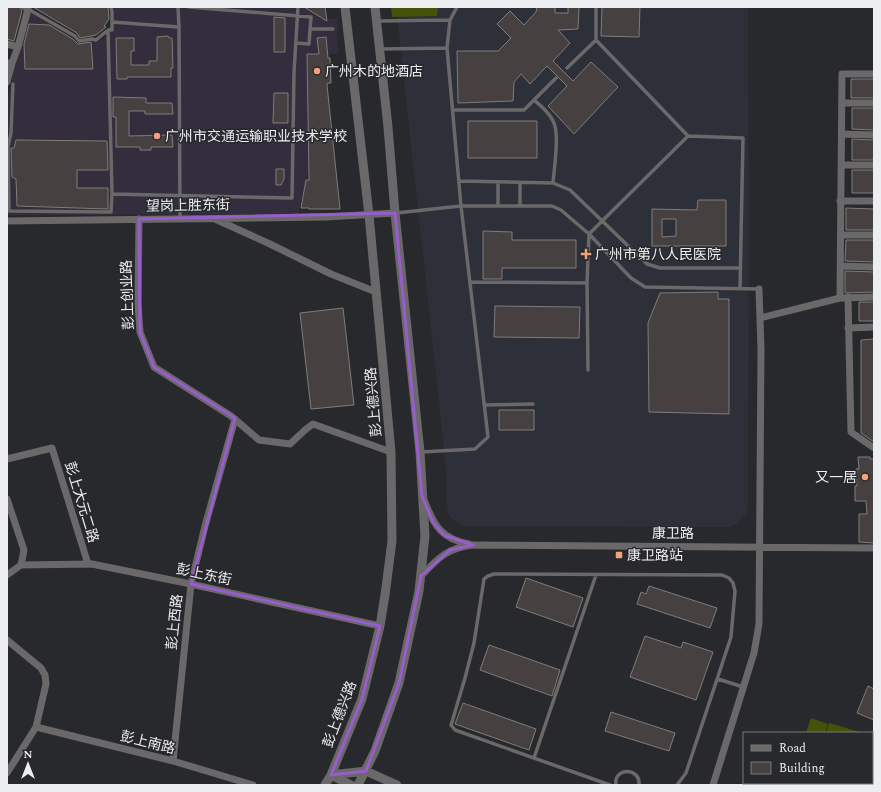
<svg xmlns="http://www.w3.org/2000/svg" width="881" height="792" font-family="Spectral,'Noto Sans SC',serif">
<style>
.built{fill:#2d2f39}
.education{fill:#332d3d}
.green{fill:#435409}
.building{fill:#464140;stroke:#817c7a;fill-rule:evenodd}
.lines{fill:none;stroke-linecap:round;stroke-linejoin:round}
.service{stroke:#6a6868;stroke-width:3.5}
.minor{stroke:#6a6868;stroke-width:7}
.tertiary{stroke:#6a6868;stroke-width:9}
.marked{fill:none;stroke:#985ccc;stroke-width:3;stroke-linejoin:round}
.poi-dot{fill:#f1a17c;stroke:#28292d;stroke-width:1.5}
.labels{text-anchor:middle;stroke-width:3;stroke-linejoin:round;paint-order:stroke}
.poi-label{font-size:14px;fill:#edeef1;stroke:#28292d;text-anchor:start}
.street-label{font-size:14px;fill:#edeef1;stroke:#28292d}
</style>
<rect width="100%" height="100%" fill="#28292d"/>
<path class="built" d="M396,7H748L749,240L748,501L747,513L737,523L730,527H703L463,526L454,521L448,513L446,498V471L442,430Z"/>
<path class="education" d="M113,7H306V8L324,19H337L338,54H307L308,172L298,214L7,215V101L28,10L73,38L77,43L99,41L113,32Z"/>
<path class="green" d="M391,7H438L437,16L392,17Z
M811,718L828,724L825,733H806Z
M829,723L863,733H826Z"/>
<path class="building" d="M7,7H20L22,11L14,41L7,39Z
M33,7H108L109,19L104,26L106,27L96,35L80,38L77,33Z
M304,7H325L327,21Z
M537,7H555V13H568V7H579L578,29L558,30L570,43L553,61L573,81L591,62L618,87L574,134L548,106L567,86L547,66L530,84L521,74L514,82L513,101L458,103L457,51H498L511,38L497,24L510,11L524,25L536,12Z
M602,7H640L639,37L601,36Z
M274,17L285,18V52H274Z
M29,24L49,25L73,39L78,44L91,42L93,69H25L24,44Z
M168,36L169,38H172L173,68H171V77H127V79H117L116,38H134V51H131V65H149V61H157V37Z
M326,37L328,58H330L331,83H328L327,85L340,209H309V208H301L306,180H309V177L307,54H319L317,38Z
M851,79H874V98H851Z
M274,93H288V123H273Z
M113,97L146,98V103H172L173,114H145V111H129V136L172,135L173,147H151V150H140V147H116V117H113Z
M852,108H874V130L852,129Z
M468,121H537V158H468Z
M852,139L874,140V160H852Z
M16,140L107,141L108,170H77V188H108V209L17,206L16,179L12,177L11,148H14Z
M276,169H284V179L281,185H276Z
M852,170H874V193H852Z
M698,200H726V246H652V209L697,210ZM662,219H676V236L662,237Z
M846,208L874,209V230H846Z
M483,231L512,232V240H576V268H502V279H483Z
M846,240H874V262L845,261Z
M845,271L874,272V292L845,293Z
M718,292V299H729V414L649,412L648,323L660,293Z
M859,302H874V321H859Z
M495,306L580,307L579,338L494,337Z
M343,308L354,405L311,409L300,313Z
M874,339V442L861,433V340Z
M499,410H534V430H499Z
M858,457H870V459H874V543L859,542V514H867L866,501H855V486H857L856,469H859Z
M526,578L583,598L573,627L516,607Z
M649,586L717,608L710,628L637,604L641,592L646,594Z
M645,636L681,648L683,642L713,652L696,700L630,677Z
M489,645L560,670L552,696L480,670Z
M868,686L874,689V720L857,713Z
M463,703L536,729L529,750L455,724Z
M611,712L675,733L669,751L605,731Z"/>
<g class="lines">
<path class="service" d="M189,7L311,17L309,44L296,43
M596,7V40L688,136L743,138L740,289
M28,9L75,36L79,41L92,39L96,40L108,30H112V12L111,7
M378,21L450,20
M112,22L179,27L178,7
M179,27L180,218
M310,29H333
M380,49L447,48
M567,68L596,40
M13,84L11,133L8,147L9,211L111,212L112,194L108,30
M534,100C541,106 549,112 553,121C560,132 554,169 553,183
M453,110H524L556,78
M459,181L553,183L570,190L647,264L660,268H740
M498,182V205
M520,183V206
M112,194L292,198L294,72L298,7
M396,213L461,206H552L561,210L589,234L631,278L645,287L759,289
M470,282L587,283
M588,370L587,283L589,234L688,136
M484,405L533,404
M421,452L475,449L488,437L461,206L447,48L450,20L457,7
M718,679L743,687
M534,758L596,575
M610,785L455,730L451,725L452,722L465,678L474,643L484,579L488,576L494,574L722,575L729,578L733,583L735,591L731,637L686,773L677,785
M616,785C613,767 641,767 639,785"/>
<path class="minor" d="M7,44L18,47
M7,63H12L18,47L28,9L25,7
M7,82L12,63
M843,103H874
M842,134L874,135
M842,165H874
M840,201H874
M139,219L138,304L140,332L154,367L231,416L259,440L290,444L305,430L313,424L391,452
M215,219L270,244L331,274L376,292
M7,221L326,217L395,213
M841,235H874
M841,266L874,267
M848,297L851,432L874,448
M840,298L842,74H874
M760,318L840,298L874,297
M848,328L874,327
M7,459L52,448L88,564
M7,499L24,550L21,565
M425,502C434,526 442,539 469,544
M7,575L21,565L92,564L186,583L380,626
M421,576C438,558 447,548 473,545L874,548
M7,640L41,668L45,675L46,684L36,727L7,773
M36,727L173,761L253,785
M173,761L191,584L205,526L235,419
M713,785L754,653L759,624L761,350L759,289"/>
<path class="tertiary" d="M331,775L366,771L397,785
M331,775L351,785
M325,785L331,775L362,699L380,626L385,595L392,541L391,452L369,215L345,7
M358,785L375,751L399,683L419,591L425,536L420,452L395,213L388,127L375,7"/>
</g>
<path class="marked" d="M395,213L422,496L433,522L444,535L473,545L450,550L421,576L399,683L366,771L331,775L362,699L380,626L191,584L235,418L154,367L140,332L139,219Z"/>
<g class="poi-dot">
<circle cx="317" cy="71" r="4"/>
<circle cx="157" cy="136" r="4"/>
<path d="M584 248h4v4h4v4h-4v4h-4v-4h-4v-4h4z"/>
<circle cx="865" cy="477" r="4"/>
<rect x="615" y="551" width="8" height="8" rx="2"/>
</g>
<g class="labels">
<g class="poi-label">
<text x="325" y="76">广州木的地酒店</text>
<text x="165" y="141">广州市交通运输职业技术学校</text>
<text x="595" y="259">广州市第八人民医院</text>
<text x="857" y="482" text-anchor="end">又一居</text>
<text x="627" y="560">康卫路站</text>
</g>
<g class="street-label">
<text transform="translate(188 205) rotate(-1)" y="5">望岗上胜东街</text>
<text transform="translate(127 295) rotate(-92)" y="5">彭上创业路</text>
<text transform="translate(373 402) rotate(-95)" y="5">彭上德兴路</text>
<text transform="translate(82 502) rotate(73)" y="5">彭上大元二路</text>
<text x="673" y="538">康卫路</text>
<text transform="translate(204 574) rotate(12)" y="5">彭上东街</text>
<text transform="translate(174 622) rotate(-84)" y="5">彭上西路</text>
<text transform="translate(339 714) rotate(-69)" y="5">彭上德兴路</text>
<text transform="translate(148 742) rotate(14)" y="5">彭上南路</text>
</g>
</g>
<rect width="881" height="792" fill="none" stroke="#edeef1" stroke-width="16"/>
<rect x="743" y="732" width="130" height="52" fill="#28292d" stroke="#77787b"/>
<rect x="751" y="745" width="20" height="6" fill="#6a6868" stroke="#77787b"/>
<text x="779" y="752" font-size="12" fill="#edeef1">Road</text>
<rect x="751" y="762" width="20" height="12" fill="#464140" stroke="#77787b"/>
<text x="779" y="772" font-size="12" fill="#edeef1">Building</text>
<g transform="translate(28 764)" stroke="#28292d" stroke-width="3" paint-order="stroke">
<path d="M0-3L7 15L0 10L-7 15Z" fill="#edeef1"/>
<text y="-6" font-size="11" font-weight="bold" text-anchor="middle" fill="#edeef1">N</text>
</g>
</svg>
